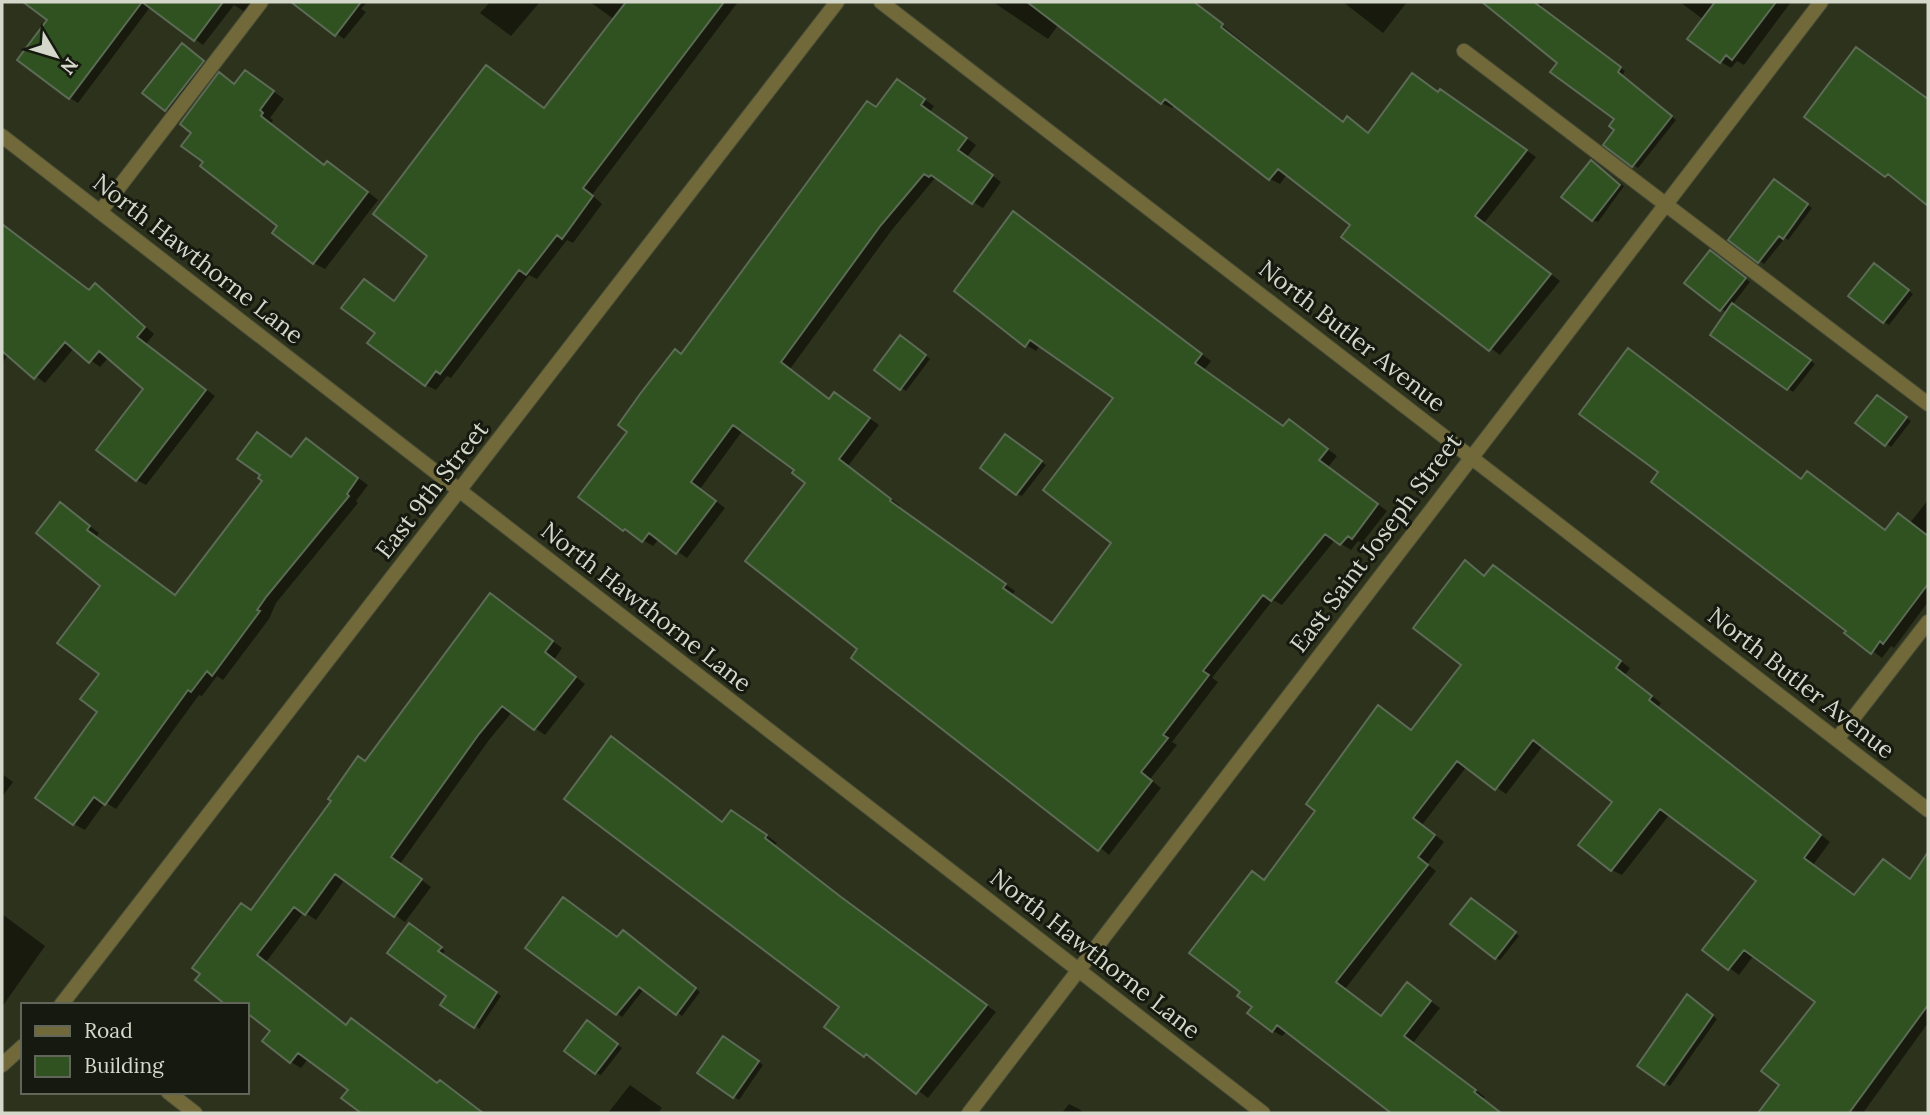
<svg xmlns="http://www.w3.org/2000/svg" width="1930" height="1115" font-family="Lora,serif">
<style>
.shadow{fill:#0007}
.building{fill:#2f5220;stroke:#5c6b56;stroke-width:2}
.lines{fill:none;stroke-linecap:round;stroke-linejoin:round}
.service-casing{stroke:#484d38;stroke-width:16}
.minor-casing{stroke:#484d38;stroke-width:16}
.service{stroke:#71693a;stroke-width:14}
.minor{stroke:#71693a;stroke-width:14}
.labels{text-anchor:middle;stroke-width:6;stroke-linejoin:round;paint-order:stroke}
.street-label{font-size:24px;fill:#d4d8ca;stroke:#16190f}
</style>
<rect width="100%" height="100%" fill="#2d321c"/>
<path class="shadow" d="M48,2H263L251,16L234,5L203,45L151,6L78,103L70,98L49,20L40,13Z
M294,2H367L361,9L366,12L344,39Z
M490,2H540L511,36L480,13Z
M590,2H738L592,195L602,204L573,243L567,240L537,279L529,275L451,378L447,376L436,390L426,385L395,303L430,256L497,73L545,109L615,20Z
M993,2H1193L1344,123L1348,118L1370,134L1439,93L1451,97L1536,157L1484,223L1560,281L1500,355L1343,237L1352,225L1287,174L1280,184L1270,179L1175,105L1172,108L1162,103L1059,24L1048,39Z
M1343,2H1407L1383,33Z
M1494,2H1544L1540,8L1625,71L1622,76L1676,120L1638,168L1633,165L1617,130L1616,119Z
M1680,2H1791L1744,65L1737,61L1731,68L1721,62L1704,20Z
M187,49L208,65L171,113L145,92Z
M1867,55L1928,101V204L1807,117Z
M246,72L284,99L270,118L273,120L271,123L326,166L328,163L339,169L378,200L325,269L314,263L279,226L205,162L193,133L220,75L235,85Z
M907,87L934,106L930,112L976,145L967,157L1001,182L983,208L935,178L891,231L790,369L830,400L835,394L879,425L848,466L900,506L898,508L1015,591L1012,595L1053,624L1114,543L1116,398L1040,345L1036,351L1026,345L1014,213L1211,361L1204,370L1284,427L1289,421L1337,456L1328,467L1387,511L1362,543L1358,541L1351,550L1335,540L1282,605L1273,600L1212,678L1218,682L1172,742L1177,745L1150,779L1161,788L1109,855L860,649L808,483L796,470L743,430L700,489L725,508L687,558L659,539L653,546L624,529L682,355L877,109Z
M1596,165L1624,186L1598,222L1593,220Z
M1779,184L1812,208L1788,240L1785,238L1764,264L1731,240Z
M2,224L90,291L95,286L105,291L154,334L146,344L215,396L146,485L137,480L145,388L109,357L100,367L74,348L45,383L8,355L2,363Z
M1715,255L1750,282L1732,305L1815,364L1793,392L1712,335L1727,313L1687,283Z
M1880,268L1913,294L1889,325L1884,322Z
M905,340L930,359L906,391L876,370Z
M1629,350L1802,480L1807,473L1818,479L1887,531L1910,523L1928,500V602L1894,648L1891,646L1882,658L1653,481L1661,471Z
M1883,400L1911,421L1891,447L1858,423Z
M1011,439L1046,465L1022,496L1017,494Z
M306,440L368,485L356,501L358,503L276,603L269,619L223,680L217,676L202,696L199,695L116,809L105,802L85,830L74,824L38,798L100,711L102,586L61,505L99,533L96,537L176,596Z
M1465,563L1486,577L1503,573L1630,668L1625,675L1661,703L1658,707L1830,842L1813,865L1856,897L1884,861L1911,880L1916,873L1928,880V1023L1863,1113H1760L1782,1085L1817,1002L1754,955L1739,975L1704,949L1758,880L1670,814L1622,875L1612,870L1581,844L1614,802L1543,746L1506,794L1467,766L1422,825L1444,842L1427,864L1436,871L1345,989L1382,1017L1407,984L1440,1008L1413,1043L1485,1097L1483,1099L1501,1113H1391L1287,1031L1282,1036L1273,1031L1254,1007L1265,881L1413,732L1463,665Z
M501,602L562,648L554,660L585,684L545,735L512,712L489,740L400,864L431,887L405,922L345,879L316,920L304,912L266,962L348,1026L439,1084L440,1082L451,1088L483,1113H364L344,1098L350,1090L308,1059L301,1068L291,1062L272,1031L247,1010L252,911L366,763Z
M622,745L724,823L743,818L777,843L775,845L852,906L996,1012L928,1098L877,1060L865,1056L842,1007Z
M2,774L13,782L2,797Z
M1476,903L1519,936L1500,960L1496,958Z
M2,914L45,946L2,1007Z
M414,928L445,951L442,955L501,996L479,1029L449,996Z
M628,935L700,992L682,1016L644,989L622,1017L528,947L618,939Z
M1692,999L1717,1019L1670,1086L1665,1083Z
M592,1025L622,1048L601,1075L596,1073Z
M729,1041L763,1065L739,1100L700,1072Z
M630,1085L662,1108L658,1113H608Z
M1069,1104L1079,1109L1084,1113H1062Z"/>
<path class="building" d="M23,2H142L69,99L17,60L47,20Z
M142,2H223L194,41Z
M291,2H361L335,36Z
M626,2H724L583,188L593,196L562,239L557,235L526,275L519,270L440,374L436,371L425,386L367,343L375,333L341,308L364,279L394,301L427,256L373,214L486,65L544,108Z
M1027,2H1194L1223,24L1221,27L1343,122L1347,116L1368,133L1412,73L1438,92L1440,89L1527,150L1475,216L1551,274L1489,351L1341,237L1350,225L1278,169L1269,180L1165,99L1161,104Z
M1482,2H1534L1621,67L1618,72L1672,116L1632,167L1603,145L1614,130L1609,126L1614,119L1550,72L1557,63Z
M1715,2H1776L1732,60L1726,55L1720,63L1687,39Z
M182,43L204,61L165,111L142,93Z
M1856,47L1928,99V206L1888,174L1885,177L1804,117Z
M245,70L274,91L260,110L263,113L261,116L324,165L327,161L368,192L313,264L272,233L277,226L200,166L203,162L181,146L191,133L180,124L219,72L234,84Z
M897,79L925,99L921,105L967,138L958,150L993,175L972,204L931,175L929,177L924,174L881,225L781,362L829,399L834,392L870,418L839,459L891,499L890,501L1006,584L1003,588L1052,623L1111,543L1043,490L1113,398L1030,340L1025,347L954,291L1013,211L1202,354L1195,363L1283,426L1289,419L1328,449L1319,460L1378,504L1352,539L1348,536L1340,545L1325,534L1271,601L1263,595L1203,671L1209,675L1163,735L1168,738L1141,772L1152,781L1098,851L851,658L857,649L745,561L805,483L792,473L794,470L733,425L691,482L716,501L676,554L649,533L642,542L625,529L623,531L578,497L627,432L618,425L640,394L675,349L681,354L867,101L876,107Z
M1591,160L1620,185L1592,221L1561,197Z
M1774,179L1808,204L1783,239L1779,236L1758,263L1728,240Z
M2,224L89,290L95,283L145,327L137,337L206,390L136,481L96,450L143,389L99,351L89,363L65,342L34,379L2,351Z
M1710,250L1746,278L1720,311L1684,283Z
M1874,263L1909,290L1883,323L1848,296Z
M1732,303L1811,360L1787,390L1710,335Z
M900,335L926,355L900,390L874,370Z
M1628,348L1801,479L1807,471L1885,530L1898,513L1928,536V584L1883,644L1880,641L1871,654L1844,633L1846,631L1651,482L1658,472L1579,414Z
M1877,395L1907,417L1885,446L1855,423Z
M257,432L291,457L306,438L358,478L347,494L349,496L266,597L257,610L260,611L212,676L207,671L191,692L188,690L105,805L94,797L73,825L35,798L97,712L80,699L99,674L57,643L100,586L36,533L60,502L90,526L87,530L175,595L262,481L258,478L260,475L237,459Z
M1005,434L1042,461L1016,495L980,468Z
M1465,560L1484,576L1493,565L1621,661L1616,668L1652,696L1649,700L1821,835L1804,858L1854,895L1883,859L1910,879L1928,852V1005L1849,1113H1758L1779,1085L1761,1071L1815,1002L1744,950L1728,970L1702,950L1756,881L1660,809L1611,871L1578,845L1612,802L1533,740L1495,790L1457,761L1413,818L1435,835L1418,857L1428,865L1336,982L1381,1016L1407,982L1431,1001L1404,1036L1476,1090L1474,1092L1501,1113H1391L1277,1025L1272,1032L1247,1013L1252,1007L1237,996L1240,992L1189,953L1252,871L1264,880L1315,811L1306,804L1378,705L1411,730L1461,665L1413,628Z
M490,593L553,641L545,652L576,677L534,730L502,706L479,734L391,857L422,879L394,917L335,874L305,915L294,907L257,955L346,1025L351,1018L437,1083L440,1080L483,1113H361L341,1098L348,1090L298,1053L290,1063L262,1041L270,1031L247,1013V1005H226L195,980L200,974L192,968L241,903L251,910L331,801L328,799L358,756L365,761Z
M611,736L722,822L731,810L767,835L765,838L841,897L987,1005L916,1094L866,1054L864,1057L824,1027L839,1007L564,799Z
M563,897L617,937L623,930L696,988L676,1015L639,987L616,1015L525,948Z
M1471,898L1516,932L1495,959L1450,924Z
M409,923L442,947L438,951L497,992L474,1028L440,1005L446,996L387,953Z
M1687,994L1713,1015L1664,1085L1637,1066Z
M587,1020L618,1044L595,1074L564,1051Z
M723,1036L759,1061L733,1098L697,1073Z"/>
<g class="lines">
<g class="service-casing">
<path id="service" d="M1464,51L1928,404
M100,212L261,2
M1837,739L1928,622"/>
</g>
<g class="minor-casing">
<path id="minor" d="M881,2L1928,810
M2,136L1263,1113
M61,1005L837,2
M2,1065L23,1046
M168,1092L195,1113
M969,1113L1821,2"/>
</g>
<use href="#service" class="service"/>
<use href="#minor" class="minor"/>
</g>
<g class="labels">
<g class="street-label">
<text transform="translate(198 259) rotate(38)" y="8">North Hawthorne Lane</text>
<text transform="translate(1352 336) rotate(38)" y="8">North Butler Avenue</text>
<text transform="translate(432 490) rotate(-52)" y="8">East 9th Street</text>
<text transform="translate(1376 543) rotate(-53)" y="8">East Saint Joseph Street</text>
<text transform="translate(646 607) rotate(38)" y="8">North Hawthorne Lane</text>
<text transform="translate(1801 683) rotate(38)" y="8">North Butler Avenue</text>
<text transform="translate(1095 954) rotate(38)" y="8">North Hawthorne Lane</text>
</g>
</g>
<rect width="1930" height="1115" fill="none" stroke="#d4d8ca" stroke-width="7"/>
<rect x="21" y="1003" width="228" height="91" fill="#16190f" stroke="#62655a" stroke-width="2"/>
<rect x="35" y="1026" width="35" height="10" fill="#71693a" stroke="#62655a" stroke-width="2"/>
<text x="84" y="1038" font-size="21" fill="#d4d8ca">Road</text>
<rect x="35" y="1056" width="35" height="21" fill="#2f5220" stroke="#62655a" stroke-width="2"/>
<text x="84" y="1073" font-size="21" fill="#d4d8ca">Building</text>
<g transform="translate(56 56) rotate(128)" stroke="#16190f" stroke-width="5" paint-order="stroke">
<path d="M0-5L12 26L0 18L-12 26Z" fill="#d4d8ca"/>
<text y="-10" font-size="19" font-weight="bold" text-anchor="middle" fill="#d4d8ca">N</text>
</g>
</svg>
